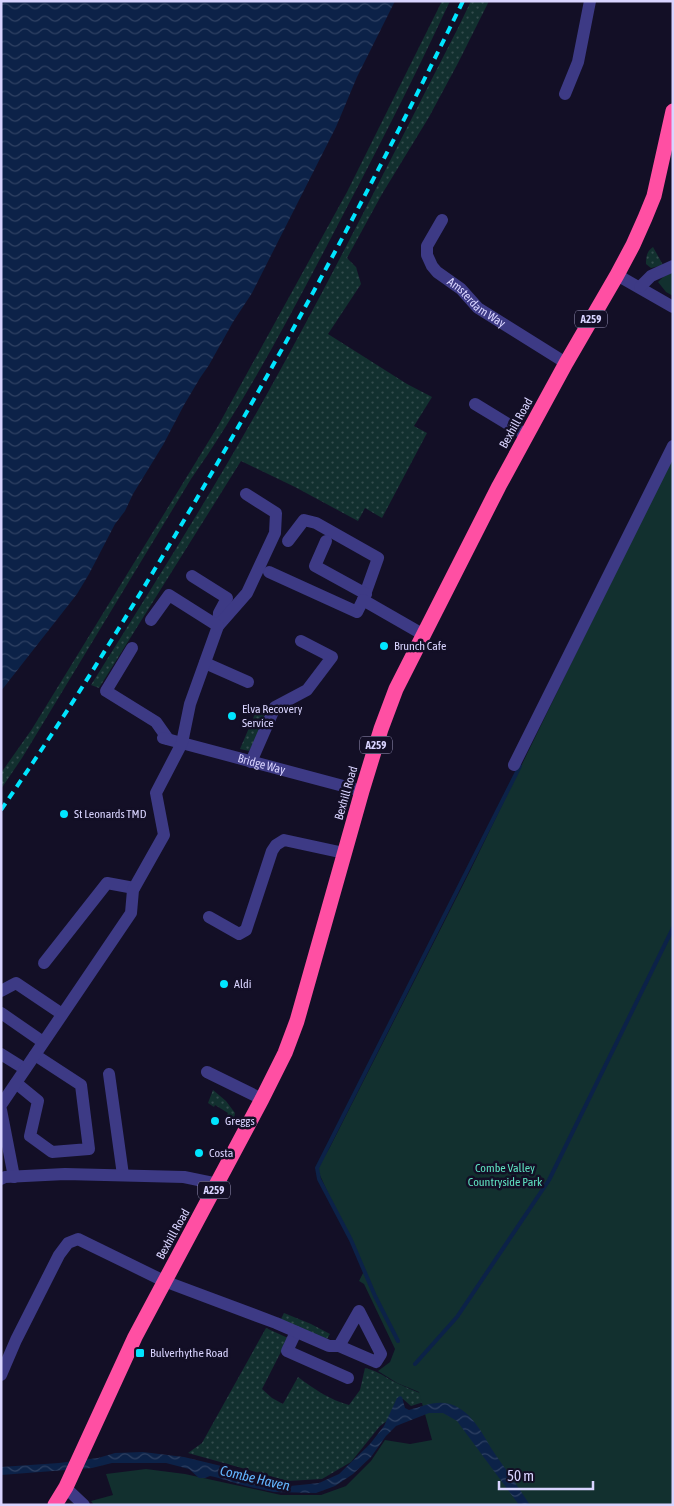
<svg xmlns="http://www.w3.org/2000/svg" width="674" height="1506" font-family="'Asap Condensed',sans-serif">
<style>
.grass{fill:url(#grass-dots)}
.park{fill:#12302f}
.water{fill:url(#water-waves)}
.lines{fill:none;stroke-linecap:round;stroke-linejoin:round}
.stream{stroke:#0c2248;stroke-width:4}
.minor{stroke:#3d3a85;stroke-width:12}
.highway{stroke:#ff4fa3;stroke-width:15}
.rail{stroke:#00e5ff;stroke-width:4;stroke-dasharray:8 6;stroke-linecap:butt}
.poi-dot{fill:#00e5ff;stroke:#130f26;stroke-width:2}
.labels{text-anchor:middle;stroke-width:5;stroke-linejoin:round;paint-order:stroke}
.shield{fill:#130f26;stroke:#9e99be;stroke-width:1}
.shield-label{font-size:11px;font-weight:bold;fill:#d9d4ff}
.street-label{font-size:12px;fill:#d9d4ff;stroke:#130f26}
.poi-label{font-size:12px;fill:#d9d4ff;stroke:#130f26;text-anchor:start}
.park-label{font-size:12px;fill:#5fe0c0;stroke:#130f26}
.water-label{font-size:14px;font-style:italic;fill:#62b6ff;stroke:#130f26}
</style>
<defs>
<pattern id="grass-dots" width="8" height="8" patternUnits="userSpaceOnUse" patternTransform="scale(1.25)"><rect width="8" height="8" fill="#12302f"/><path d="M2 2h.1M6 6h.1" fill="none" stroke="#344d4e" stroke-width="1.8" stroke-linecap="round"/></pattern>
<pattern id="water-waves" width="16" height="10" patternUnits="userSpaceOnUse" patternTransform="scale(1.25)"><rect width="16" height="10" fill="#0c2248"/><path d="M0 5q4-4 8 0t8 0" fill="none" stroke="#2f4163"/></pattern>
</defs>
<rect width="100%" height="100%" fill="#130f26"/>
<path class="grass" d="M442,1H450C413,81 373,158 332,236C289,318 245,402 191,479L22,758L1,789V773L32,729L218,426L347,192Z
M471,1H489L458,63L429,117L382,194L347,258L356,267L361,284L328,334L407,384L432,397L414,426L427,433L382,518L365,508L358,521L295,487L241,461L99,688L91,685C151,589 212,493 267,394C334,274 395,150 458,28Z
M653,247L663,265L651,268L646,264C646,256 647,251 653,247Z
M257,709L269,714L249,751L240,749Z
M213,1090L226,1101L235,1113L234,1119L227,1115L228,1113L215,1105L214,1107L208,1103Z
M284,1313L311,1324L330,1334L327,1339L280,1321Z
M266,1328L288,1338L262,1389L272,1398L283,1404L298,1377C314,1389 330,1400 349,1405L360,1390L365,1368C381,1372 384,1377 397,1383C409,1389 421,1393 433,1399L411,1406L403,1399H397L394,1416L380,1426L351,1462L322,1479L288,1481L188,1453L202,1443Z"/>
<path class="park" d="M673,270V296L666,292L658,282L667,273Z
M673,457V1505H94L91,1501L113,1495L106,1474L146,1469L185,1474L281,1495H321L346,1486L371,1461L385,1440L410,1444L432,1440L419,1392L397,1383L378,1371L390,1362L395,1349L364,1284L359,1281L364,1271L317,1169L330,1147L470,871L618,567Z"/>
<path class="water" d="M1,1H395L357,77L336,127L252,293L233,322L209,365L200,378L184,405L163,445L133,494L125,511L115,524L89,574L77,594L1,691Z
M400,1396L402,1397L405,1408L409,1410C423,1406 436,1400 450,1404C473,1411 483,1436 495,1454C507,1471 519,1488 530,1505H519L457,1421L443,1413H429L396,1426L386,1436L371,1457L353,1474L335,1486L316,1493L274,1492L246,1486L215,1477L210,1476L205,1478H199L189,1469L166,1463H112L92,1468L1,1475V1467L59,1463L98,1458L115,1453L143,1452L184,1457L246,1472L269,1481L290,1486L319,1483L339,1474L370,1444L384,1426L397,1398Z"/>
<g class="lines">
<path class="stream" d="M398,1341L375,1296L351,1240L319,1179L317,1168L520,766
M415,1364L457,1317L549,1180L673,928"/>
<g class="minor">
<path d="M565,94L578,62L590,1"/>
<path id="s1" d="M442,220L427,246V255L432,266L437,272L461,289L478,308L566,363"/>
<path d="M617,275L673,307"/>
<path d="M640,287L651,276L673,266"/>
<path d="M475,404L526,435"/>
<path d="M288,541L304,520L316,523L378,558L363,600"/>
<path d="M326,541L315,566L366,594"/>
<path d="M269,572L357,612L363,600L424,635"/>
<path d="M192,576L227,598L219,613L218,624"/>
<path d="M218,626L247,593L275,533L276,513L246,494"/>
<path d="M132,648L106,691L156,722L168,739"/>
<path d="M205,663L248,682"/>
<path id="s2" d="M163,738L362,791"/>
<path d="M251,762L275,707L307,690L332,657L301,641"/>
<path d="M514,765L673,446"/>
<path d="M209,917L239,934L246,930L272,851L276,845L284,840L344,853"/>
<path d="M44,963L107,883L134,888"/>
<path d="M1,991L16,983L62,1014"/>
<path d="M1,1013L43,1042"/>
<path d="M1,1054L25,1069"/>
<path d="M207,1072L262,1099"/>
<path d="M109,1074L123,1175"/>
<path d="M16,1083L38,1101L30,1136L52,1152L89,1149L81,1085L35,1055"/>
<path d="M1,1105L131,913L133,890L164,835L156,793L182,743L190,704L218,626L169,595L151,620"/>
<path d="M1,1110L14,1177"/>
<path d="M1,1179L5,1177L65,1174L184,1177L218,1184"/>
<path d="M296,1332L287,1351L348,1378"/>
<path d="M1,1375L16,1340L59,1255L68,1243L78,1239L164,1281L276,1323L329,1346H339L376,1362L381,1354L359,1311L339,1346"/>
<path d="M66,1488L84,1505"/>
</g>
<path class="highway" d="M55,1505L66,1487L135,1337L262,1099L285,1053L297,1021L362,791L381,729L396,689L499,486L566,363L617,275L633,245L645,218L654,196L673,111"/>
<path class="rail" d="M1,810C28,770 55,730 81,689C221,467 348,237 463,1"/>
</g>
<g class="poi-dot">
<circle cx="384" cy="646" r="5"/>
<circle cx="232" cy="716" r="5"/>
<circle cx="64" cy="814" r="5"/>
<circle cx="224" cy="984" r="5"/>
<circle cx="215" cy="1121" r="5"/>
<circle cx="199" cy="1153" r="5"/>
<rect x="135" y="1348" width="10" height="10" rx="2.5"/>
</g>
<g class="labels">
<g class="shield">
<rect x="575" y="310.5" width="32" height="17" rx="4"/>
<rect x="360" y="736.5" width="32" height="17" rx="4"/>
<rect x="198" y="1181.5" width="32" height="17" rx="4"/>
</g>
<g class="shield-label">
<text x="591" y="323">A259</text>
<text x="376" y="749">A259</text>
<text x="214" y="1194">A259</text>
</g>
<g class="street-label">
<text dy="4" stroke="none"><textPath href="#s1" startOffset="109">Amsterdam Way</textPath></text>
<text transform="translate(516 423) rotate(-61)" y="4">Bexhill Road</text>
<text dy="4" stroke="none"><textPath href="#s2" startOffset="102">Bridge Way</textPath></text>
<text transform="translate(346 793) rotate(-74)" y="4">Bexhill Road</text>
<text transform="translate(173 1234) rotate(-61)" y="4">Bexhill Road</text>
</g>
<g class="poi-label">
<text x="394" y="650">Brunch Cafe</text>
<text x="242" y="713">Elva Recovery<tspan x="242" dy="14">Service</tspan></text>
<text x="74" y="818">St Leonards TMD</text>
<text x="234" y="988">Aldi</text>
<text x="225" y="1125">Greggs</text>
<text x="209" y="1157">Costa</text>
<text x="150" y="1357">Bulverhythe Road</text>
</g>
<g class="park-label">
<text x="505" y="1172">Combe Valley<tspan x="505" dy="14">Countryside Park</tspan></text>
</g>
<g class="water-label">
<text transform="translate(255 1478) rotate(13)" y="5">Combe Haven</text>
</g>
</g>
<rect width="674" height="1506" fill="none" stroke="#d9d4ff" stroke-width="5"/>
<path d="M499 1481v8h94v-8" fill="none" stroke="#d9d4ff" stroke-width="2.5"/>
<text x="507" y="1481" font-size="15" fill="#d9d4ff" stroke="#130f26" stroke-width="4" paint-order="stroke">50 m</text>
</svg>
